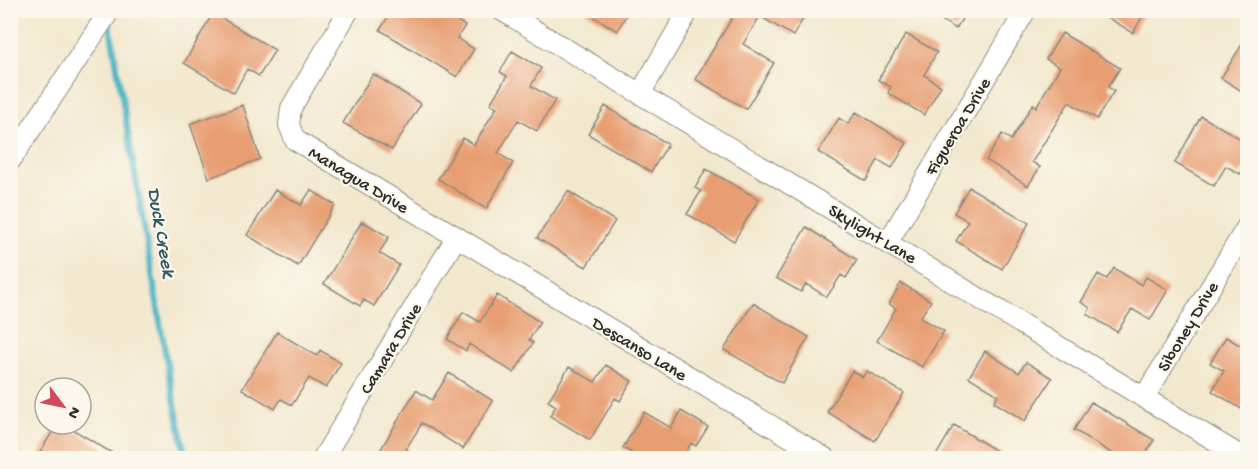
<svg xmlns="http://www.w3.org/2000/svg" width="1258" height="469" font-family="'Gochi Hand',sans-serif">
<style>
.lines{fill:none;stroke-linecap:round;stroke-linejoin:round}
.stream{stroke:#48b4c4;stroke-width:6}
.building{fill:#e89e72}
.minor-casing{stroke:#8e8a7c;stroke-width:22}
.minor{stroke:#fff;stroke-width:20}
.labels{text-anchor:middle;stroke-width:4.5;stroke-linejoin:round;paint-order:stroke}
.street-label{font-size:18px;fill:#2b2b2b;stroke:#fbf7ec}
.water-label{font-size:20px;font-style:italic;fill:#355b61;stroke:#fbf7ec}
</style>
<rect width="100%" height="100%" fill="#fbf7ec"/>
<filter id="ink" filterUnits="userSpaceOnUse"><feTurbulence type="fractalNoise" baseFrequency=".0167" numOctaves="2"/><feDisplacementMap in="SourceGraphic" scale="12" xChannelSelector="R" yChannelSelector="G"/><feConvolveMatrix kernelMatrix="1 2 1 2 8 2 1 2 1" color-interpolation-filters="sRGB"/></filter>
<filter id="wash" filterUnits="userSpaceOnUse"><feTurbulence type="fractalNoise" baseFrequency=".008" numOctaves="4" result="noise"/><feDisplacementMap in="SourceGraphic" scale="24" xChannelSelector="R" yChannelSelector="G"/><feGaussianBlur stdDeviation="1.35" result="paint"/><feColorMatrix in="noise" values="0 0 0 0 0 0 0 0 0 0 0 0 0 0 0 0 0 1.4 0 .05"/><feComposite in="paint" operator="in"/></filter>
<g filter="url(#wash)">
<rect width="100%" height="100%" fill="#f2e8ce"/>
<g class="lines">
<path class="stream" d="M109,20L169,375L186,458"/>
</g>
<g id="blocks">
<path class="building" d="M392,10H441L465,26L457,38L474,49L457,77L380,30Z
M583,10H629L617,31Z
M737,10H808L793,36L760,16L743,44L774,63L746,109L695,79Z
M925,10H967L956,29Z
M1095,10H1146L1133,33Z
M213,13L275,50L259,76L247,69L234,93L184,63Z
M1062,33L1120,68L1108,87L1114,91L1097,119L1069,102L1032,162L1040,167L1028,186L986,160L1002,134L1011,140L1033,104L1036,107L1060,67L1046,59Z
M906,34L937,52L924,75L941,86L924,115L888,93L891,87L878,80Z
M1248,35V95L1221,78Z
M512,51L541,68L531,86L555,100L537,131L518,120L498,153L513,163L486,209L438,179L463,138L474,145L497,107L490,104L507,76L500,72Z
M373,74L421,104L392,150L343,123Z
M243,105L260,159L209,178L190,124Z
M605,106L668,144L651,172L588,134Z
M856,112L907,143L892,168L878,160L866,181L818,152L839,118L848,124Z
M1201,116L1248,143V162L1240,174L1226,166L1214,186L1175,163Z
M706,169L759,199L734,241L687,214L701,191L695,188Z
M969,187L1029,223L1002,269L956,241L968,221L954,213Z
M275,190L301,205L311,190L335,205L298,266L247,235Z
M568,191L615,221L586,267L537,238Z
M362,221L389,237L379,253L399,265L374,306L364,300L360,306L324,284Z
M806,227L857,260L846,278L841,275L827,297L806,284L801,292L776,278Z
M1114,268L1141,285L1146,277L1168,290L1150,320L1132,309L1117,332L1087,314L1090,308L1081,302L1098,274L1107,279Z
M901,283L931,301L920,318L944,331L922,367L877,341L896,308L889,304Z
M497,295L540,322L529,340L533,343L514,373L469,344L466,351L447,339L463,312L480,322Z
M753,303L809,337L782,383L724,350Z
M277,332L317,356L320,350L341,363L326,388L309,378L292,405L281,399L275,409L242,389Z
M1226,337L1248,350V413L1212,391L1224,371L1210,363Z
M985,351L1019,373L1026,362L1052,378L1025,421L994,402L998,395L969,377Z
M606,365L632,381L620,401L615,398L590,440L550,416L556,406L548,401L569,367L595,382Z
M852,371L863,377L867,371L904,393L875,441L827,412Z
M449,373L493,401L463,449L422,423L406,449L421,459H375L416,390L432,400Z
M1091,402L1154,440L1142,459H1121L1074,430Z
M681,411L708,427L696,446L691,443L682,459H627L631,452L623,448L644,412L671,428Z
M57,424H64L122,459H36Z
M954,425L1010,459H934Z"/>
</g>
</g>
<g filter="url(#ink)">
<use href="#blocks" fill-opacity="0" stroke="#8e8a7c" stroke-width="1.5"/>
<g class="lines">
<g class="minor-casing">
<path id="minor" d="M349,10L291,108L289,125L295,140L825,458
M501,10L1244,458
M640,94L689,10
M10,161L110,10
M888,242L1026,10
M1145,396L1248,225
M323,458L456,238"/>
</g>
<use href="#minor" class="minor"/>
</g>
</g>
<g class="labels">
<g class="street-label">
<text transform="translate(957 126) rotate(-59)" y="6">Figueroa Drive</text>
<text transform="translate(359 179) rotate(31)" y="6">Managua Drive</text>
<text transform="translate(873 233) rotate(31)" y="6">Skylight Lane</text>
<text transform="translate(1187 326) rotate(-59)" y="6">Siboney Drive</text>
<text transform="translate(390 348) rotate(-59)" y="6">Camara Drive</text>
<text transform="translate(640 348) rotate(31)" y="6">Descanso Lane</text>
</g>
<g class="water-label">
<text transform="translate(163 232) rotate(80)" y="7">Duck Creek</text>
</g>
</g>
<rect width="1258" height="469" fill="none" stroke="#fbf7ec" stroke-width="36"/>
<g transform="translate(63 406) rotate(122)"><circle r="28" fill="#fbf7ec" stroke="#a8a59f" stroke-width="1.5"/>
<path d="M0-4.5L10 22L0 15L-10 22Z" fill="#d1495b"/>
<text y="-9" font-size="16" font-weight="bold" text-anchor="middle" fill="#2b2b2b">N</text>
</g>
</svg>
